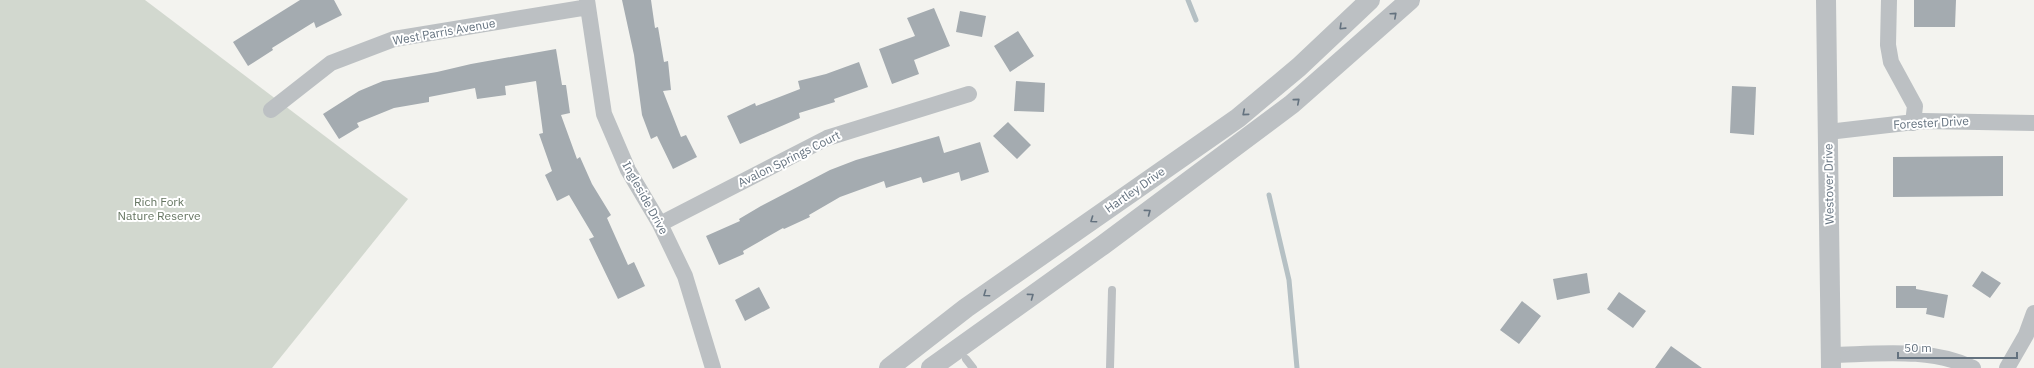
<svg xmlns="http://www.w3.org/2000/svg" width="2034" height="368" font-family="'IBM Plex Sans',sans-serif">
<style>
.green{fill:#d2d8cf}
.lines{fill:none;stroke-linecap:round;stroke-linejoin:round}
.stream{stroke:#b5c0c4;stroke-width:5}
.building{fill:#a4abb0}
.service{stroke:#bcc0c3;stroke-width:8}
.minor{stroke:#bcc0c3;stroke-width:16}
.tertiary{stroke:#bcc0c3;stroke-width:20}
.oneway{stroke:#64727f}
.labels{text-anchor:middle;stroke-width:4;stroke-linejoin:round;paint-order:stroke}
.street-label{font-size:12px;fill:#64727f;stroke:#fff}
.park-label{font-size:12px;fill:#667662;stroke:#fff}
</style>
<rect width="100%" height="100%" fill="#f3f3ef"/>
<path class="green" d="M0,0H145L408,199L272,368H0Z"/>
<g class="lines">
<path class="stream" d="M1188,0L1196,20
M1269,195L1289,280L1297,368"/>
</g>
<path class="building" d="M300,0H334L342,15L316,28L314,22L272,48L273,50L248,66L233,42Z
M622,0H651L655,28L658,27L664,62L668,61L671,90L663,91L681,137L686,135L697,157L673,169L657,136L651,139L642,115L634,55Z
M1914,0H1956L1955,27H1914Z
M934,8L950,46L914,60L919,74L892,84L879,49L915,36L907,18Z
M960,11L986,16L982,37L956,32Z
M1018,31L1034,56L1010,72L994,46Z
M556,49L562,85H566L570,113L561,115L577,159L580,157L592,184L611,215L607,218L628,265L634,262L645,286L618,299L589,239L594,237L569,195L557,201L545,175L552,171L539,134L543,133L536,81L505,86L506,95L477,99L475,88L429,97V102L394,108L357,123L359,127L339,139L323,114L359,91L383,81L437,72L471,64Z
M859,62L868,87L834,99L835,102L799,113L800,118L740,144L727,116L755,103L756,106L800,89L798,81L826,74Z
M1016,81L1045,83L1044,112L1014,111Z
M1732,86L1756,87L1754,135L1730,133Z
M1008,122L1031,145L1017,159L993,136Z
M939,136L944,153L980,142L989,172L961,181L959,172L923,183L921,177L886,188L884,181L840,197L809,215L810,217L784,229L783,228L743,251L744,254L719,265L706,236L740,221L739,219L761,206L830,170L856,160Z
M2003,156V196L1893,197V157Z
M1982,271L2001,283L1990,298L1972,286Z
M1587,273L1590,293L1557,300L1553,279Z
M1896,286H1916V289L1948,295L1944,318L1926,314L1927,308H1896Z
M759,287L770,308L745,321L735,300Z
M1619,292L1646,311L1633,328L1607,309Z
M1522,301L1541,316L1519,344L1500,330Z
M1671,346L1702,368H1655Z"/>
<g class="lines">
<path class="service" d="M966,359L973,368
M1110,368L1112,290"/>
<path class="minor" d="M587,0L604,114L628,170L660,224L685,276L713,368
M1889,0L1888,45L1891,62L1915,106L1913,123
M271,110L331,63L394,39L588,7
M1828,132L1923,121L2034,123
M660,224L827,138L969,94
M1831,355C1877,354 1931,347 1973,368
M2007,368L2026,335L2034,313"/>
<path class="tertiary" d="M1826,0L1831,368
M889,368L966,308L1238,118L1299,67L1370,0
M931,368L1103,245L1292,104L1410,0"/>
</g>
<defs><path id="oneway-chevron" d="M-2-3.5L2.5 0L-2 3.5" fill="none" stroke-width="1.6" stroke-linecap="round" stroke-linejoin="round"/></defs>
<g class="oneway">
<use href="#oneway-chevron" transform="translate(1394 15) rotate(-42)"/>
<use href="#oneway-chevron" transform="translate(1342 27) rotate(136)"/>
<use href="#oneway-chevron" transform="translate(1297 101) rotate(-41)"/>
<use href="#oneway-chevron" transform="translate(1245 113) rotate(140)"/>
<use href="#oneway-chevron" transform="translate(1148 212) rotate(-37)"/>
<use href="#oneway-chevron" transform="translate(1093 220) rotate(145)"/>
<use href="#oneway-chevron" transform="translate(986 294) rotate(145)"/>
<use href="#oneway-chevron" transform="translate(1031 296) rotate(-36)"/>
</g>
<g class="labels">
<g class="street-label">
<text transform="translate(444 32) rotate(-10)" y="4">West Parris Avenue</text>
<text transform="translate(1931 123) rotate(-3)" y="4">Forester Drive</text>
<text transform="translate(789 159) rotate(-26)" y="4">Avalon Springs Court</text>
<text transform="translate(1829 184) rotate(-91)" y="4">Westover Drive</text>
<text transform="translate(1135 190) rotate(-35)" y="4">Hartley Drive</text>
<text transform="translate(645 198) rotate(61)" y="4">Ingleside Drive</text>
</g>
<g class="park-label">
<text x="159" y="206">Rich Fork<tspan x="159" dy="14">Nature Reserve</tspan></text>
</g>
</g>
<path d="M1898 352v6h119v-6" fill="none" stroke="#64727f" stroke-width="2"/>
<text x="1904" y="352" font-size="12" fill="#64727f" stroke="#ffffff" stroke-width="3" paint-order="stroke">50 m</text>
</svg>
